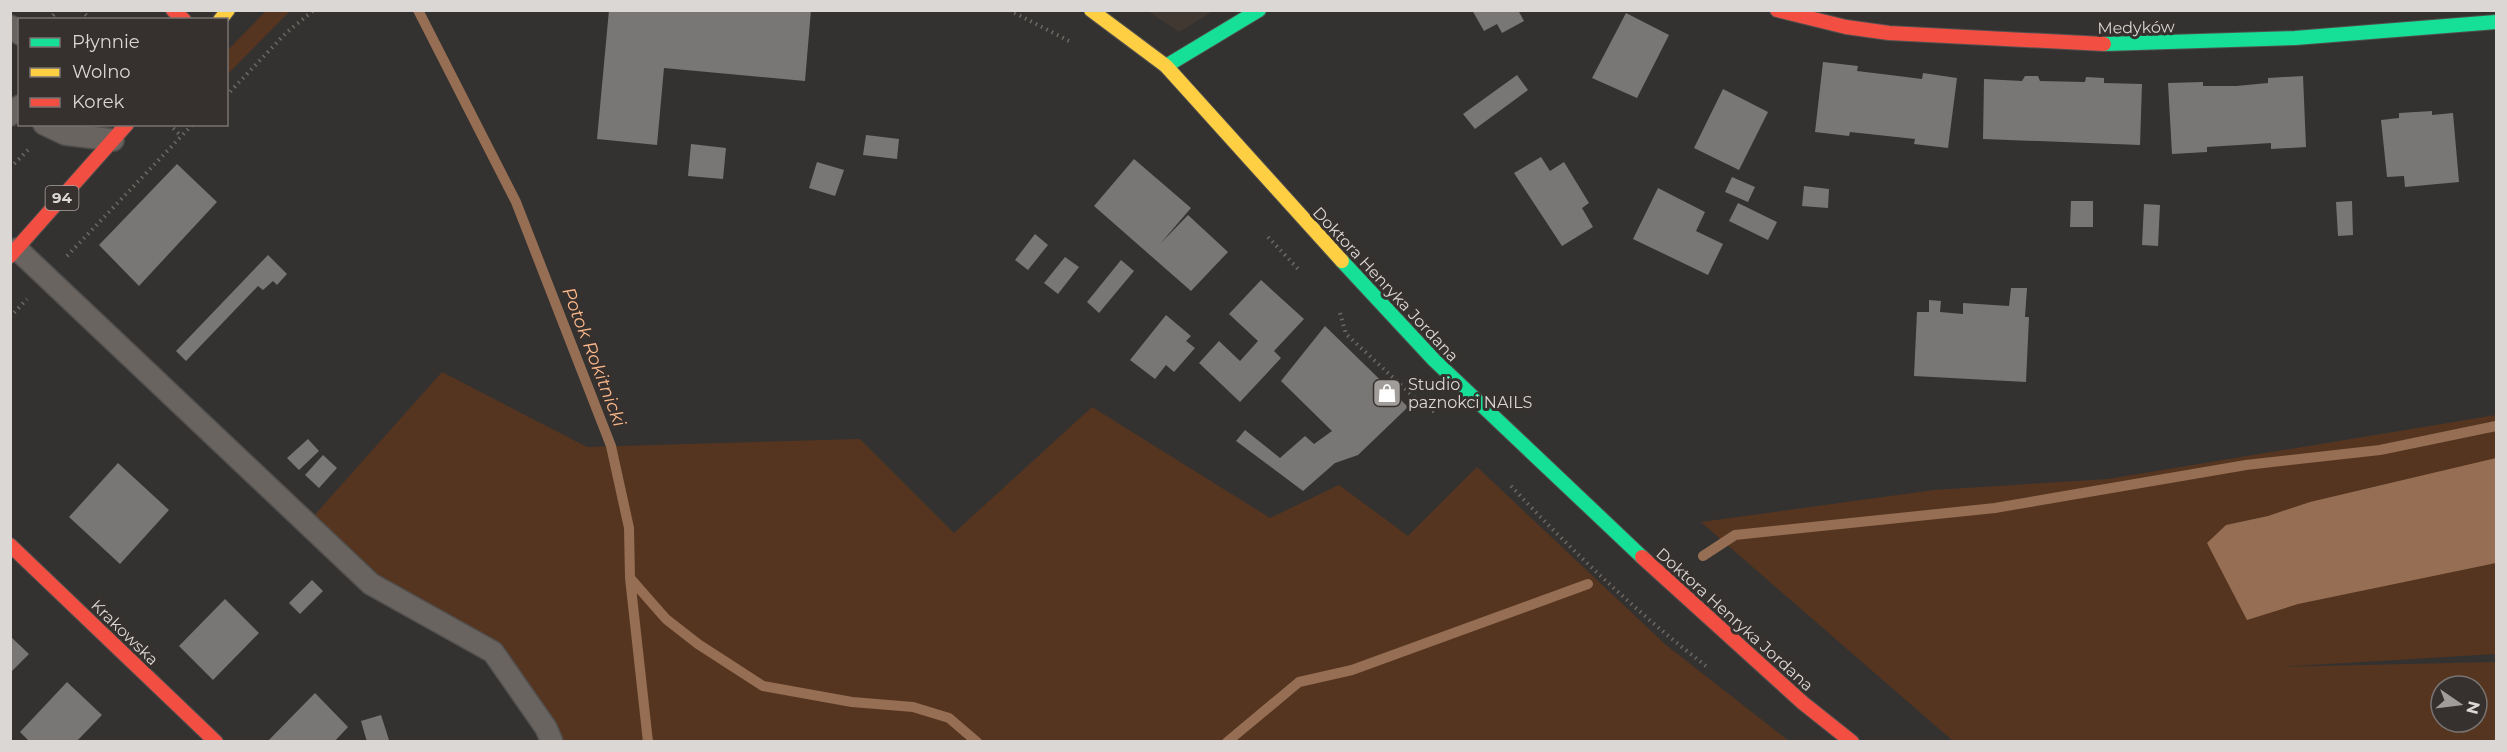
<svg xmlns="http://www.w3.org/2000/svg" width="2507" height="752" font-family="Montserrat,sans-serif">
<style>
.built{fill:#413832}
.green{fill:#553520;fill-rule:evenodd}
.water{fill:#956e53}
.lines{fill:none;stroke-linecap:round;stroke-linejoin:round}
.stream{stroke:#956e53;stroke-width:10}
.building{fill:#797775}
.lane-casing{stroke:#51504f;stroke-width:24}
.fast-casing{stroke:#51504f;stroke-width:16}
.slow-casing{stroke:#51504f;stroke-width:16}
.jam-casing{stroke:#51504f;stroke-width:16}
.path{stroke:#6c6865;stroke-width:4;stroke-dasharray:1.5 4.5;stroke-linecap:butt}
.lane{stroke:#6a6460;stroke-width:21}
.fast{stroke:#16e098;stroke-width:14}
.slow{stroke:#ffcf43;stroke-width:14}
.jam{stroke:#f24e42;stroke-width:14}
.labels{text-anchor:middle;stroke-width:6;stroke-linejoin:round;paint-order:stroke}
.shield{fill:#36312e;stroke:#a9a5a3;stroke-width:1.5}
.shield-label{font-size:15px;font-weight:bold;fill:#dad7d5}
.street-label{font-size:16px;fill:#dad7d5;stroke:#36312e}
.poi-label{font-size:16px;fill:#dad7d5;stroke:#36312e;text-anchor:start}
.water-label{font-size:18px;font-style:italic;fill:#fbb88b;stroke:#36312e}
</style>
<rect width="100%" height="100%" fill="#343230"/>
<path class="built" d="M1148,11H1213L1179,32Z"/>
<path class="green" d="M267,10L290,11L227,75V51Z
M442,372L587,447L860,439L954,533L1092,407L1270,518L1339,485L1408,536L1477,467L1666,645L1789,741H564L558,727L501,649L373,572L311,519Z
M2496,415V654L2278,667L2496,662V741H1953L1701,522L1934,490L2108,479ZM2441,686H2477V722H2441Z"/>
<path class="water" d="M2496,458V563L2298,604L2247,620L2207,543L2226,525L2268,516L2310,502Z"/>
<g class="lines">
<path class="stream" d="M418,10L516,202L611,446L629,528L630,578L648,742
M1703,556L1735,535L1995,508L2246,465L2380,450L2496,426
M630,578L666,619L698,644L763,686L852,702L913,707L949,718L977,742
M1227,742L1299,682L1352,670L1588,584"/>
</g>
<path class="building" d="M609,10H811L805,81L664,68L657,145L597,139Z
M1472,10H1518L1524,21L1502,33L1497,24L1484,31Z
M1626,13L1669,35L1637,98L1592,78Z
M1823,62L1858,66L1857,71L1890,75L1922,79L1923,73L1957,78L1948,148L1914,144L1915,139L1850,132L1849,136L1815,132Z
M1517,75L1528,90L1475,129L1463,114Z
M2025,76H2038L2040,81L2085,82L2086,77L2104,78V83L2142,84L2140,145L1983,139L1984,79L2022,81Z
M2303,76L2306,147L2271,149V143L2207,147V152L2172,154L2168,83L2203,82V86H2236L2268,83V78Z
M1723,89L1768,112L1739,170L1694,148Z
M2432,111V115L2453,113L2459,182L2405,187L2404,176L2387,177L2381,120L2399,118V113Z
M866,135L899,139L897,159L863,155Z
M691,144L726,148L723,179L688,176Z
M1541,157L1550,171L1564,162L1589,203L1582,208L1593,227L1562,246L1514,173Z
M1134,159L1191,208L1160,244L1188,215L1228,252L1191,291L1094,206Z
M817,162L844,170L835,196L809,188Z
M177,164L217,202L139,286L99,245Z
M1732,177L1755,187L1748,202L1725,192Z
M1804,186L1829,189L1828,208L1802,206Z
M1658,188L1705,212L1696,231L1723,244L1708,275L1633,239Z
M2071,201H2093V227H2070Z
M2352,201L2353,235L2338,236L2336,202Z
M1738,203L1777,222L1768,240L1729,221Z
M2144,204L2160,205L2158,246L2142,245Z
M1035,234L1048,245L1028,270L1015,260Z
M268,255L287,274L277,285L273,281L263,290L258,286L186,361L176,351Z
M1065,257L1079,267L1058,294L1044,283Z
M1121,260L1134,271L1099,313L1087,302Z
M1261,280L1304,319L1274,351L1281,358L1240,402L1199,363L1219,341L1240,361L1258,341L1229,314Z
M2011,288H2027L2025,317H2029L2026,382L1914,376L1917,312H1929V300L1941,301L1940,312L1963,314V303L2009,306Z
M1166,315L1191,336L1186,341L1195,348L1174,372L1166,365L1155,379L1130,360Z
M1325,326L1408,407L1358,455L1335,463L1303,491L1236,441L1245,430L1280,458L1305,436L1314,444L1332,431L1281,381Z
M308,439L319,451L299,470L287,458Z
M323,455L337,468L319,488L305,475Z
M118,463L169,510L120,564L69,517Z
M312,580L323,591L300,614L289,603Z
M225,599L259,633L213,680L179,646Z
M10,636L29,654L10,673Z
M67,682L102,715L76,742H30L20,732Z
M315,693L348,727L334,742H267Z
M381,715L389,740L367,742L361,721Z"/>
<g class="lines">
<g class="lane-casing">
<path id="lane" d="M10,26L20,34
M10,115L20,106
M44,124L65,134L113,140
M17,249L371,584L493,652L546,728L552,742"/>
</g>
<g class="fast-casing">
<path id="fast" d="M2104,44L2295,38L2496,22
M1166,66L1259,10
M1342,261L1434,360L1642,557"/>
</g>
<g class="slow-casing">
<path id="slow" d="M1091,10L1166,66L1342,261
M220,20L228,10"/>
</g>
<g class="jam-casing">
<path id="jam" d="M173,10L184,20
M1777,10L1846,27L1889,33L2104,44
M10,256L127,124
M10,545L216,742
M1642,557L1803,703L1852,742"/>
</g>
<path class="path" d="M81,10L88,17
M1009,10L1073,43
M49,20L58,10
M226,96L286,33L314,10
M169,124L180,135
M10,168L30,148
M1268,237L1300,271
M67,256L193,124
M1340,313L1346,334L1416,399L1437,414
M10,317L27,299
M1511,486C1571,550 1636,612 1706,666"/>
<use href="#lane" class="lane"/>
<use href="#fast" class="fast"/>
<use href="#slow" class="slow"/>
<use href="#jam" class="jam"/>
</g>
<defs>
<g id="shop-square" transform="scale(1.5)"><rect x="-9" y="-9" width="18" height="18" rx="4" fill="#a09d9b" stroke="#36312e"/><path d="M-5-2.5h2.3a2.7 3.5 0 0 1 5.4 0H5L5.5 6h-11ZM-1.5-2.5h3a1.5 2.3 0 0 0-3 0Z" fill="#fff"/></g>
</defs>
<g fill-rule="evenodd">
<use href="#shop-square" x="1387" y="393"/>
</g>
<g class="labels">
<rect class="shield" x="45.5" y="186" width="33" height="24" rx="4.5"/>
<g class="shield-label">
<text x="62" y="203">94</text>
</g>
<g class="street-label">
<text transform="translate(2136 27) rotate(-1)" y="6">Medyków</text>
<text transform="translate(1386 284) rotate(47)" y="6">Doktora Henryka Jordana</text>
<text transform="translate(1735 619) rotate(42)" y="6">Doktora Henryka Jordana</text>
<text transform="translate(125 632) rotate(44)" y="6">Krakowska</text>
</g>
<g class="poi-label">
<text x="1408" y="390">Studio<tspan x="1408" dy="18">paznokci NAILS</tspan></text>
</g>
<g class="water-label">
<text transform="translate(594 357) rotate(69)" y="6">Potok Rokitnicki</text>
</g>
</g>
<rect width="2507" height="752" fill="none" stroke="#dad7d5" stroke-width="24"/>
<rect x="18" y="18" width="210" height="108" fill="#36312e" stroke="#787371" stroke-width="1.5"/>
<rect x="30" y="38" width="30" height="9" fill="#16e098" stroke="#787371" stroke-width="1.5"/>
<text x="72" y="48" font-size="18" fill="#dad7d5">Płynnie</text>
<rect x="30" y="68" width="30" height="9" fill="#ffcf43" stroke="#787371" stroke-width="1.5"/>
<text x="72" y="78" font-size="18" fill="#dad7d5">Wolno</text>
<rect x="30" y="98" width="30" height="9" fill="#f24e42" stroke="#787371" stroke-width="1.5"/>
<text x="72" y="108" font-size="18" fill="#dad7d5">Korek</text>
<g transform="translate(2459 704) rotate(104)"><circle r="28" fill="#36312e" stroke="#787371" stroke-width="1.5"/>
<path d="M0-4.5L10 22L0 15L-10 22Z" fill="#a09d9b"/>
<text y="-9" font-size="16" font-weight="bold" text-anchor="middle" fill="#dad7d5">N</text>
</g>
</svg>
